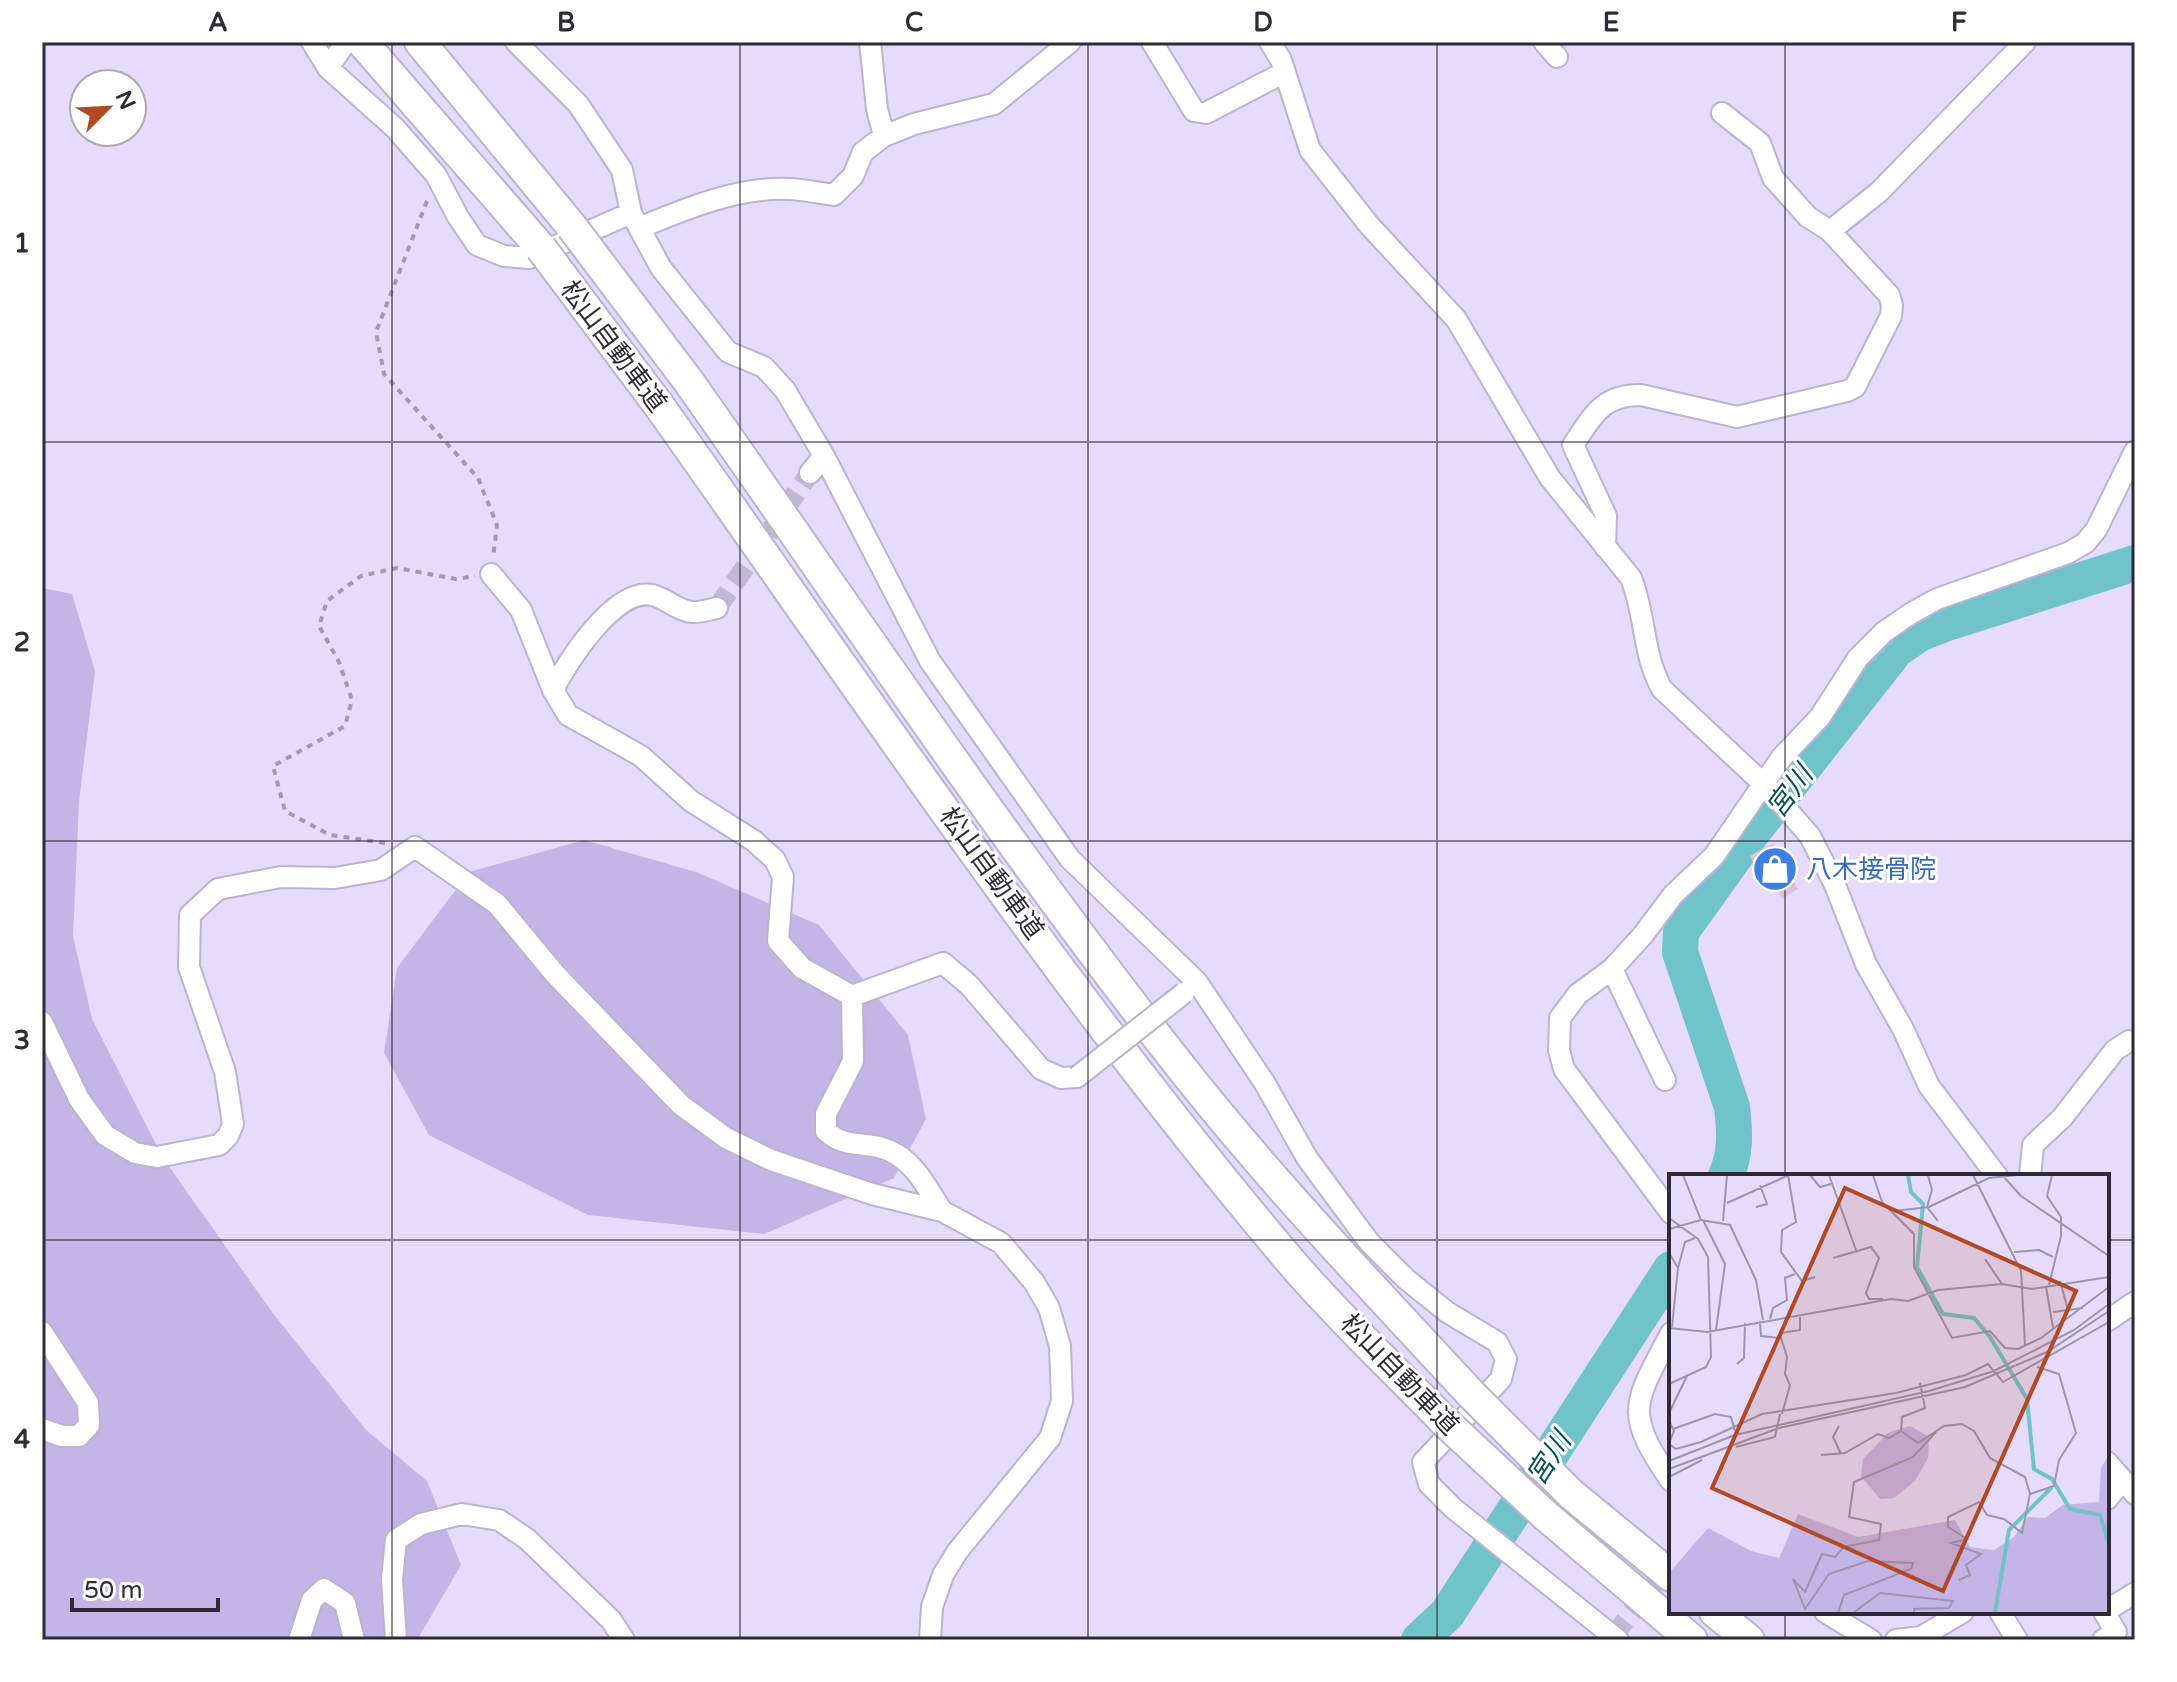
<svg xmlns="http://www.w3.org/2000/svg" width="2177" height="1682" font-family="'Varela Round','Noto Sans JP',sans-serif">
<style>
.green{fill:#c5b4e6}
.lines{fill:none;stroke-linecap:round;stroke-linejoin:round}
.river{stroke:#70c3c9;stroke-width:36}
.building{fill:#dbc2dc}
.minor-tunnel{stroke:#c1b8d5;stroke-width:20;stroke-dasharray:20 10;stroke-linecap:butt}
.minor-casing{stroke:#bcb2d2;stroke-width:24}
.highway-casing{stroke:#bcb2d2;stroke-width:34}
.path{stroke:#a299b3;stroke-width:4;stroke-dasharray:6 6;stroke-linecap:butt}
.minor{stroke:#fff;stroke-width:20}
.highway{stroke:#fff;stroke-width:30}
.minor-bridge-casing{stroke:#bcb2d2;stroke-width:24;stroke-linecap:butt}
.highway-bridge-casing{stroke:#bcb2d2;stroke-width:34;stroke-linecap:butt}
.minor-bridge{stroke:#fff;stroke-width:20}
.highway-bridge{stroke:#fff;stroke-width:30}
.grid{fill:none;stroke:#2f2a37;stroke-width:2;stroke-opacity:0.55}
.labels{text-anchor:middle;stroke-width:6;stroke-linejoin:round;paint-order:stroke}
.street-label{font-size:26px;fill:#2f2a37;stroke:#fff}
.shop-label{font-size:26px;fill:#366cbe;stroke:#fff;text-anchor:start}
.water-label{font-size:28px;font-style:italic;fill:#055358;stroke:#fff}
.inset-river{fill:none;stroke:#70c3c9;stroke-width:4}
.inset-road{fill:none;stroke:#9d94ad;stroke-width:2}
.view{fill:#b04924;fill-opacity:0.15;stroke:#b04924;stroke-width:4}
.inset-edge{fill:none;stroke:#2f2a37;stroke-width:4}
.neatline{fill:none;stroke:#2f2a37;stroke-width:3}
.grid-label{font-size:26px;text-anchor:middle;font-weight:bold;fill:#2f2a37}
</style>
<rect width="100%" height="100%" fill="#e6dbfc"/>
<path class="green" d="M42,588L72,594L95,671L79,802L73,936L92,1019L163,1158L272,1312L366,1430L427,1481L461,1565L417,1640H42Z
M584,840L696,872L819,925L908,1035L926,1119L894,1178L764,1234L588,1215L429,1135L384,1053L397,968L469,872Z"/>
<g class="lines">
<path class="river" d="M1726,1176C1736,1153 1735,1133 1732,1107L1680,952L1681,932L1752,833L1896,650L1919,634L1947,623L2135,563
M1419,1640L1447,1614L1671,1269"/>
</g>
<path class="building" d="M1773,843L1798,889L1782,899L1767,873L1760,877L1750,856Z"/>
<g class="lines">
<path class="minor-tunnel" d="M717,608L810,473
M1613,1636L1671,1564"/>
<g class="minor-casing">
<path id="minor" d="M312,42L328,68L395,128L436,175L458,217L477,245L504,256L529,258L631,213
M516,42L578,104L622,170L631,213L661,268L728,352L764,367L785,390L824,456L930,661L1070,859L1197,982L1264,1082L1307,1158L1369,1242L1406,1279L1447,1312L1497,1342L1506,1359L1501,1379L1423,1462L1429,1484L1453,1508L1618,1640
M870,42L877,109L884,136
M1152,42L1194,111L1206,113L1285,72
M1270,42L1281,60L1310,150L1369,225L1456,319L1550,478L1631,578C1646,615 1642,653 1662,689L1770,790L1810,836L1835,885L1866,964L1903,1029L1929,1086L1997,1176
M1544,42L1557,57
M328,68L346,42
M639,228C685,209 739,186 791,189C805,190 820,193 834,195L853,176L863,152L884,136L914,124L994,104L1070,42
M1830,231L1879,192L2025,42
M810,473L824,456
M1605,547L1606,516L1573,445C1593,416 1601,395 1641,395L1737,417L1847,391L1855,387L1891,316L1892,305L1889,295L1830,231L1808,217L1773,178L1760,143L1722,113
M491,574L521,610L553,690L568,715L641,756L691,801L754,841L775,860L783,877L778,941L802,968L852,996L943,963L969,985L1041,1069L1061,1078L1077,1077
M553,690C567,662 615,587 652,595C666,598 678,611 692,612C700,613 710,609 717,608
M1612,969L1665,1080
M852,996L853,1061L826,1114V1131C846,1150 867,1140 890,1151C915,1162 927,1188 942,1211
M42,1022L79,1099L105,1135L135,1153L157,1157L219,1145L228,1136L233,1124L225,1072L189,967L190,915L218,889L281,877L335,878L381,870L415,847L497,904L555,974L681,1105L726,1138L771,1160L872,1194L942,1211L1001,1243L1034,1282L1049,1308L1060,1346L1062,1401L1050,1438L957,1552L943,1575L932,1607L930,1640
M2030,1176L2033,1145L2062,1118L2115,1050L2129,1041
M1671,1213L1564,1069L1559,1050L1560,1018L1578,994L1612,969L1643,935L1673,895L1714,856L1782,757L1820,717L1858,658L1884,632L1910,614L1937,599L2068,553L2085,543L2096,530L2135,451
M2107,1321L2135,1302
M42,1332L88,1403L89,1425L79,1436H62L42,1429
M1671,1333C1634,1404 1623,1411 1671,1481
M2107,1462L2135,1494
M2107,1499L2122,1481
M2107,1610L2135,1593
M1825,1612L1871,1640
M2000,1612L2017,1640
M299,1640L312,1600L324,1589L345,1603L354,1640
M396,1640L392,1579L396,1540L421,1524L462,1514L499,1520L527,1539L611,1620L624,1640
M1896,1640L1921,1637L1963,1612
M2103,1640L2116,1632L2104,1612"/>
</g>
<g class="highway-casing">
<path id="highway" d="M362,42L541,248
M420,42L572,227
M689,382C848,608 1002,839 1173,1057C1265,1175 1369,1284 1471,1394
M660,407C865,696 1063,993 1292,1263C1339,1318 1394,1369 1444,1421
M1571,1494L1671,1576
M1545,1515L1692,1640
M1715,1612L1749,1640"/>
</g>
<path class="path" d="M427,201L376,332L384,374L478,478L497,525L493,558
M385,843L330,835L285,811L273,766L345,726L352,700L339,662L319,626L327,601L361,576L397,568L456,579L475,576"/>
<use href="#minor" class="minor"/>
<use href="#highway" class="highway"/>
<g class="minor-bridge-casing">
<path id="minor-bridge" d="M1077,1077L1184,993"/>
</g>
<g class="highway-bridge-casing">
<path id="highway-bridge" d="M572,227L689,382
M541,248L660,407
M1471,1394L1571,1494
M1444,1421L1545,1515"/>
</g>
<use href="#minor-bridge" class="minor-bridge"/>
<use href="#highway-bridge" class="highway-bridge"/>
</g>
<path class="grid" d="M392,42V1640M740,42V1640M1088,42V1640M1437,42V1640M1785,42V1176M42,442H2135M42,841H2135M42,1240H1671M2107,1240H2135M1785,1612V1640"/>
<defs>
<g id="shop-disc" transform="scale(2.3)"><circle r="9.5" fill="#3f7fe0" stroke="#fff"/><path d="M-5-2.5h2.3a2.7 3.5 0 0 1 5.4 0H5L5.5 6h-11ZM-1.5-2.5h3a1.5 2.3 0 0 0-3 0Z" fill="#fff"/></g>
</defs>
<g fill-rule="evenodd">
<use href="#shop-disc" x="1775" y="869"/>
</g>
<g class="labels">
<g class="street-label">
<text transform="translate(614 346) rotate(53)" y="9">松山自動車道</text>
<text transform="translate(992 873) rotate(54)" y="9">松山自動車道</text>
<text transform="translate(1400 1374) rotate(46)" y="9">松山自動車道</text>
</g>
<g class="shop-label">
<text x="1806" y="878">八木接骨院</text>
</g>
<g class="water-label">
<text transform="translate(1789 791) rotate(-53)" y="10">宮川</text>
<text transform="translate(1548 1458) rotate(-57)" y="10">宮川</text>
</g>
</g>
<g transform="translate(1669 1174)">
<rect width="440" height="440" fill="#e6dbfc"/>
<path d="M241,252L260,263L259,284L246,307L225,324L211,325L192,302L194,285L220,258ZM440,280V439H0V399L39,354L82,377L110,384L129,340L189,363L286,346L301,373L325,376L345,363L359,343L376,344L394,331L430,328L432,294Z" fill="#c5b4e6"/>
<path class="inset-river" d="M239,1L242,18L254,30L248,93L265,124L274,140L305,144L321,163L358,225L365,295L383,305L401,335L431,341L440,370M326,439L340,356L383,313"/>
<path class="inset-road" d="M14,1L32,46M119,1L127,48L113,56L112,78L133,107L146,103M141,1L151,13L162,10M160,1L187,76M204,1L213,28L245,60V93L283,164L321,157L336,174L349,175L372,164L440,113M259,1L263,16L258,33L269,47M304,1L352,97L356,171M333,1L352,22L440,82M58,29L120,1M87,33L98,30L91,11M225,37L260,33L320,4L349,1M0,44L29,65L39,83L42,183L37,193L0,210M34,46L56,90L47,156M54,47L58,1M0,55L32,46L61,51L87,106L94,146M345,78L370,76L384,83M0,79L9,94L16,68L26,64M164,84L202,73L210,84L197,119L200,125H214M316,85L333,110M391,107L399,136M380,111L392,62V43L378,22L383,1M377,113L384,154M384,138L414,134M101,145L104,134L118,126L116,104L126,100M91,147L92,162L112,164L118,183L116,200L121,211L113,240M3,153L9,94M0,154L38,158L222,125L239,127L269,116L333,110L363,115L440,103M112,164V159L131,156V141M68,190L75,184L76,149M0,239L18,202M0,247L5,257L0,269M170,252L164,263L172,280M4,255L46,240L62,243L66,257M232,257L249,269L275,252L293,250L305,257L321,284L356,303L361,320L353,359L335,345L318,341L310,328L279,343V353L298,365L282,369L312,380L297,391L301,401L290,406M232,257L233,243L256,234L251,209M0,270L7,275L32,268L93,240L227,219L297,201L319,190L334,208L440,148M67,273L106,263L111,240M152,281L176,279L209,260L220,264L232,257M0,287L66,261L260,217L325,197L405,156L440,130M0,295L110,254L296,213L378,178L440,137M0,303L33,286M361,320L385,312L390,286L407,259L390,200L368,193M169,439L175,421L242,395L244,389L199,387L160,400L136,435L124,405L136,418L153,380L166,383L175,373L210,366L212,350L180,343L185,308L244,283L267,258M184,439L211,419L284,427L280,434L245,435V439"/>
<path class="view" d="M176,14L407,117L274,417L43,314Z"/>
<rect width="440" height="440" class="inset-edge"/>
</g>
<rect width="2177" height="1682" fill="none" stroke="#ffffff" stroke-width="88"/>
<g transform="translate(108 108) rotate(66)"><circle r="38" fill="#ffffff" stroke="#acaaaf" stroke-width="2"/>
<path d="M0-6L14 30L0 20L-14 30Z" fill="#b04924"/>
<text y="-12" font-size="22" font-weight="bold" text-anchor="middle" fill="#2f2a37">N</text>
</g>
<path d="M72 1598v12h146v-12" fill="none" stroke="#2f2a37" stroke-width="4"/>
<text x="84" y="1598" font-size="24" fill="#2f2a37" stroke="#ffffff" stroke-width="6" paint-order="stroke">50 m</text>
<rect x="44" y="44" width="2089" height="1594" class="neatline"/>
<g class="grid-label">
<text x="218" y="31">A</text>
<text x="566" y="31">B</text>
<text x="914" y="31">C</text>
<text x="1263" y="31">D</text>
<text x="1611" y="31">E</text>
<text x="1959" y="31">F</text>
<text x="22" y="252">1</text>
<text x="22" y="651">2</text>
<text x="22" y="1049">3</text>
<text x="22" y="1448">4</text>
</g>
</svg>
